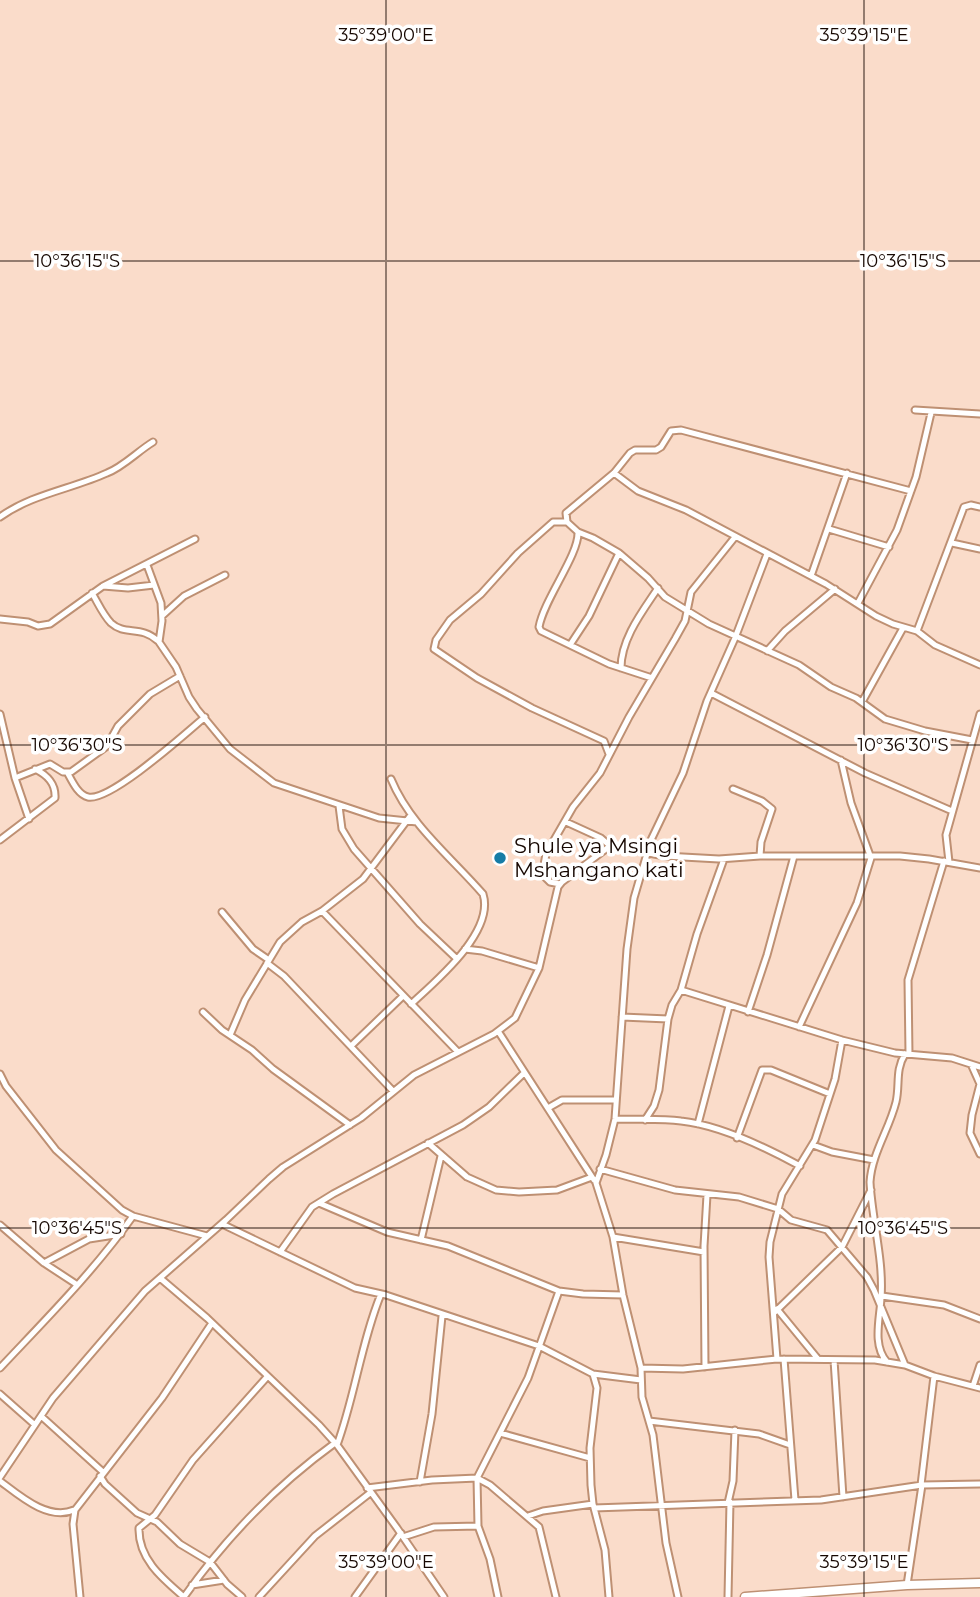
<svg xmlns="http://www.w3.org/2000/svg" width="980" height="1597" font-family="Montserrat,sans-serif">
<style>
.lines{fill:none;stroke-linecap:round;stroke-linejoin:round}
.street-casing{stroke:#be9073;stroke-width:9}
.secondary-casing{stroke:#be9073;stroke-width:11}
.street{stroke:#fff;stroke-width:5}
.secondary{stroke:#fff;stroke-width:8}
.ticks{fill:none;stroke:#160701;stroke-width:2;stroke-opacity:0.45}
.poi-dot{fill:#157ca6;stroke:#fff;stroke-width:2.5}
.labels{text-anchor:middle;stroke-width:7;stroke-linejoin:round;paint-order:stroke}
.poi-label{font-size:21px;fill:#160701;stroke:#fff;text-anchor:start}
.ticks-label{font-size:18px;text-anchor:middle;fill:#160701;stroke:#fff;stroke-width:7;stroke-linejoin:round;paint-order:stroke}
</style>
<rect width="100%" height="100%" fill="#fadcca"/>
<g class="lines">
<g class="street-casing">
<path id="street" d="M915,410L980,414
M614,473L638,491L686,510L826,584L876,616L893,624L917,631L935,645L980,665
M0,517C32,494 72,489 107,473C123,467 138,451 153,442
M567,522H553L518,553L481,594L450,620L436,640L434,649L477,678L532,708L604,741L609,754
M829,529L889,547
M578,532L593,538L619,553L648,578L665,597L709,624L799,665L831,687L856,698L885,719L925,731L972,740
M952,543L980,549
M147,565L161,603L162,621L159,642L176,667L189,697L197,709L230,749L274,783L379,818L417,822
M811,576L847,473
M103,586L128,588L154,585
M92,593C98,603 103,615 111,623C125,636 141,625 158,641
M858,603L897,530L916,477L931,413
M162,616L184,596L225,575
M0,619L28,622L38,626L50,624L103,586L195,539
M917,631L964,507L971,505L980,507
M570,645L589,616L619,553
M767,651L785,631L835,589
M621,668C621,639 642,612 658,588
M652,678L609,664L541,631L539,627C544,599 579,555 578,532L567,522L566,513L614,473L630,453L635,450H656L661,447L671,431L681,430L911,491
M711,693L865,773L952,811
M862,702L903,628
M0,714L15,778L29,819
M67,772C72,781 78,795 88,797C110,802 186,733 205,717
M15,778L50,764L63,772H71L107,746L118,726L150,694L180,676
M391,779C410,825 451,857 483,894C495,932 436,981 411,1004
M733,789L762,801L772,809L761,842L760,856
M339,806L342,829L354,849L420,924L457,959
M566,822L601,838L610,846
M0,840L55,798C56,783 47,775 35,769
M949,862L946,835L980,714
M560,884L550,882L544,876L543,870L546,854L573,807L600,773L629,717L675,639L685,621L691,592L735,537
M322,911L458,1052
M222,912L253,949L269,960
M465,949L482,951L539,968
M267,963L284,976L393,1091
M681,990L842,1040L895,1053L952,1058L980,1067
M203,1012L222,1030L252,1050L273,1069L350,1125
M748,1012L767,955L794,856
M622,1017L668,1019
M799,1027L857,903L871,858L851,803L841,760
M498,1031L594,1180
M230,1035L245,1000L280,942L302,922L322,911L363,879L411,815
M351,1046L403,996
M909,1054L908,980L944,861
M971,1064L980,1084L972,1115L970,1133L980,1154
M0,1074L6,1086L56,1150L122,1210L133,1216L207,1236
M548,1108L562,1100H616
M615,1119C637,1120 659,1118 681,1121C719,1125 767,1148 800,1166
M645,1120L654,1106L659,1090L668,1019L672,1005L681,990L697,934L724,859
M698,1124L729,1006
M737,1138L762,1070H771L830,1094
M428,1143L467,1177L496,1190L519,1192L557,1190L592,1177
M813,1145L832,1152L874,1160
M600,1169L675,1190L739,1197L778,1209L791,1220L827,1230L867,1277L874,1290L905,1365
M319,1203L387,1232L448,1246L559,1291L583,1294L623,1295
M222,1224L355,1288L386,1295L539,1346L593,1374L641,1380
M0,1225L44,1263L76,1284
M613,1237L704,1252
M421,1240L441,1156
M280,1252L312,1207L333,1194L463,1125L489,1107L524,1073
M44,1263L89,1239L121,1234
M160,1278L207,1318L319,1425L337,1445L397,1528L444,1597
M882,1296L944,1305L980,1319
M777,1309L818,1359
M775,1312L842,1247L871,1190
M777,1359L769,1257L770,1242L782,1194L815,1140L835,1079L842,1040
M784,1359L795,1500
M834,1360L843,1497
M887,1362C872,1345 880,1319 881,1298C884,1261 872,1220 870,1182C872,1153 889,1130 896,1102C900,1085 895,1070 905,1054
M705,1367L704,1246L707,1195
M0,1368C46,1319 94,1271 133,1216
M641,1368L683,1369L777,1359L875,1360L905,1365L934,1376L980,1388
M593,1374L597,1388L590,1448L591,1485L593,1504L605,1550L609,1597
M973,1386L980,1365
M0,1394L35,1425
M41,1416L103,1472
M649,1421L759,1434L790,1445
M500,1433L590,1458
M337,1445C355,1396 361,1343 381,1294
M100,1476L105,1484L137,1513L157,1522L180,1544L210,1562L227,1584L242,1597
M0,1477L53,1398L145,1291L226,1220L269,1179L283,1167L361,1118L414,1075L494,1034L515,1018L539,968L558,887L562,882L610,846L665,856L719,859L760,856H900L929,859L980,868
M0,1481C20,1496 48,1521 74,1510
M420,1482L432,1414L442,1316
M921,1485L934,1376
M367,1488L432,1480L477,1478L490,1485L539,1527L556,1597
M728,1503L733,1481L735,1430
M594,1508L821,1500L922,1485L980,1484
M528,1516L543,1511L593,1504
M403,1537L434,1527L478,1526
M192,1585L224,1580
M907,1585L922,1485
M80,1597L73,1524L75,1510L162,1398L212,1323
M184,1597C163,1579 138,1559 139,1528L155,1515L193,1460L267,1377
M184,1597C225,1539 277,1485 335,1443
M259,1597L315,1536L370,1493
M355,1597L401,1533
M498,1597L490,1559L478,1526L477,1478L528,1378L559,1291
M678,1597L666,1543L653,1435L642,1397L641,1368L623,1295L613,1237L596,1183L606,1155L615,1119L627,949L634,898L651,840L683,773L707,701L735,638L767,554
M728,1597L730,1502"/>
</g>
<g class="secondary-casing">
<path id="secondary" d="M745,1597L907,1585L980,1583"/>
</g>
<use href="#street" class="street"/>
<use href="#secondary" class="secondary"/>
</g>
<path class="ticks" d="M386,0V1597M864,0V1597M0,261H980M0,745H980M0,1228H980"/>
<circle class="poi-dot" cx="500" cy="858" r="7"/>
<g class="labels">
<g class="poi-label">
<text x="514" y="853">Shule ya Msingi<tspan x="514" dy="24">Mshangano kati</tspan></text>
</g>
</g>
<g class="ticks-label">
<text x="386" y="41">35°39'00"E</text>
<text x="864" y="41">35°39'15"E</text>
<text x="77" y="267">10°36'15"S</text>
<text x="903" y="267">10°36'15"S</text>
<text x="77" y="751">10°36'30"S</text>
<text x="903" y="751">10°36'30"S</text>
<text x="77" y="1234">10°36'45"S</text>
<text x="903" y="1234">10°36'45"S</text>
<text x="386" y="1568">35°39'00"E</text>
<text x="864" y="1568">35°39'15"E</text>
</g>
</svg>
